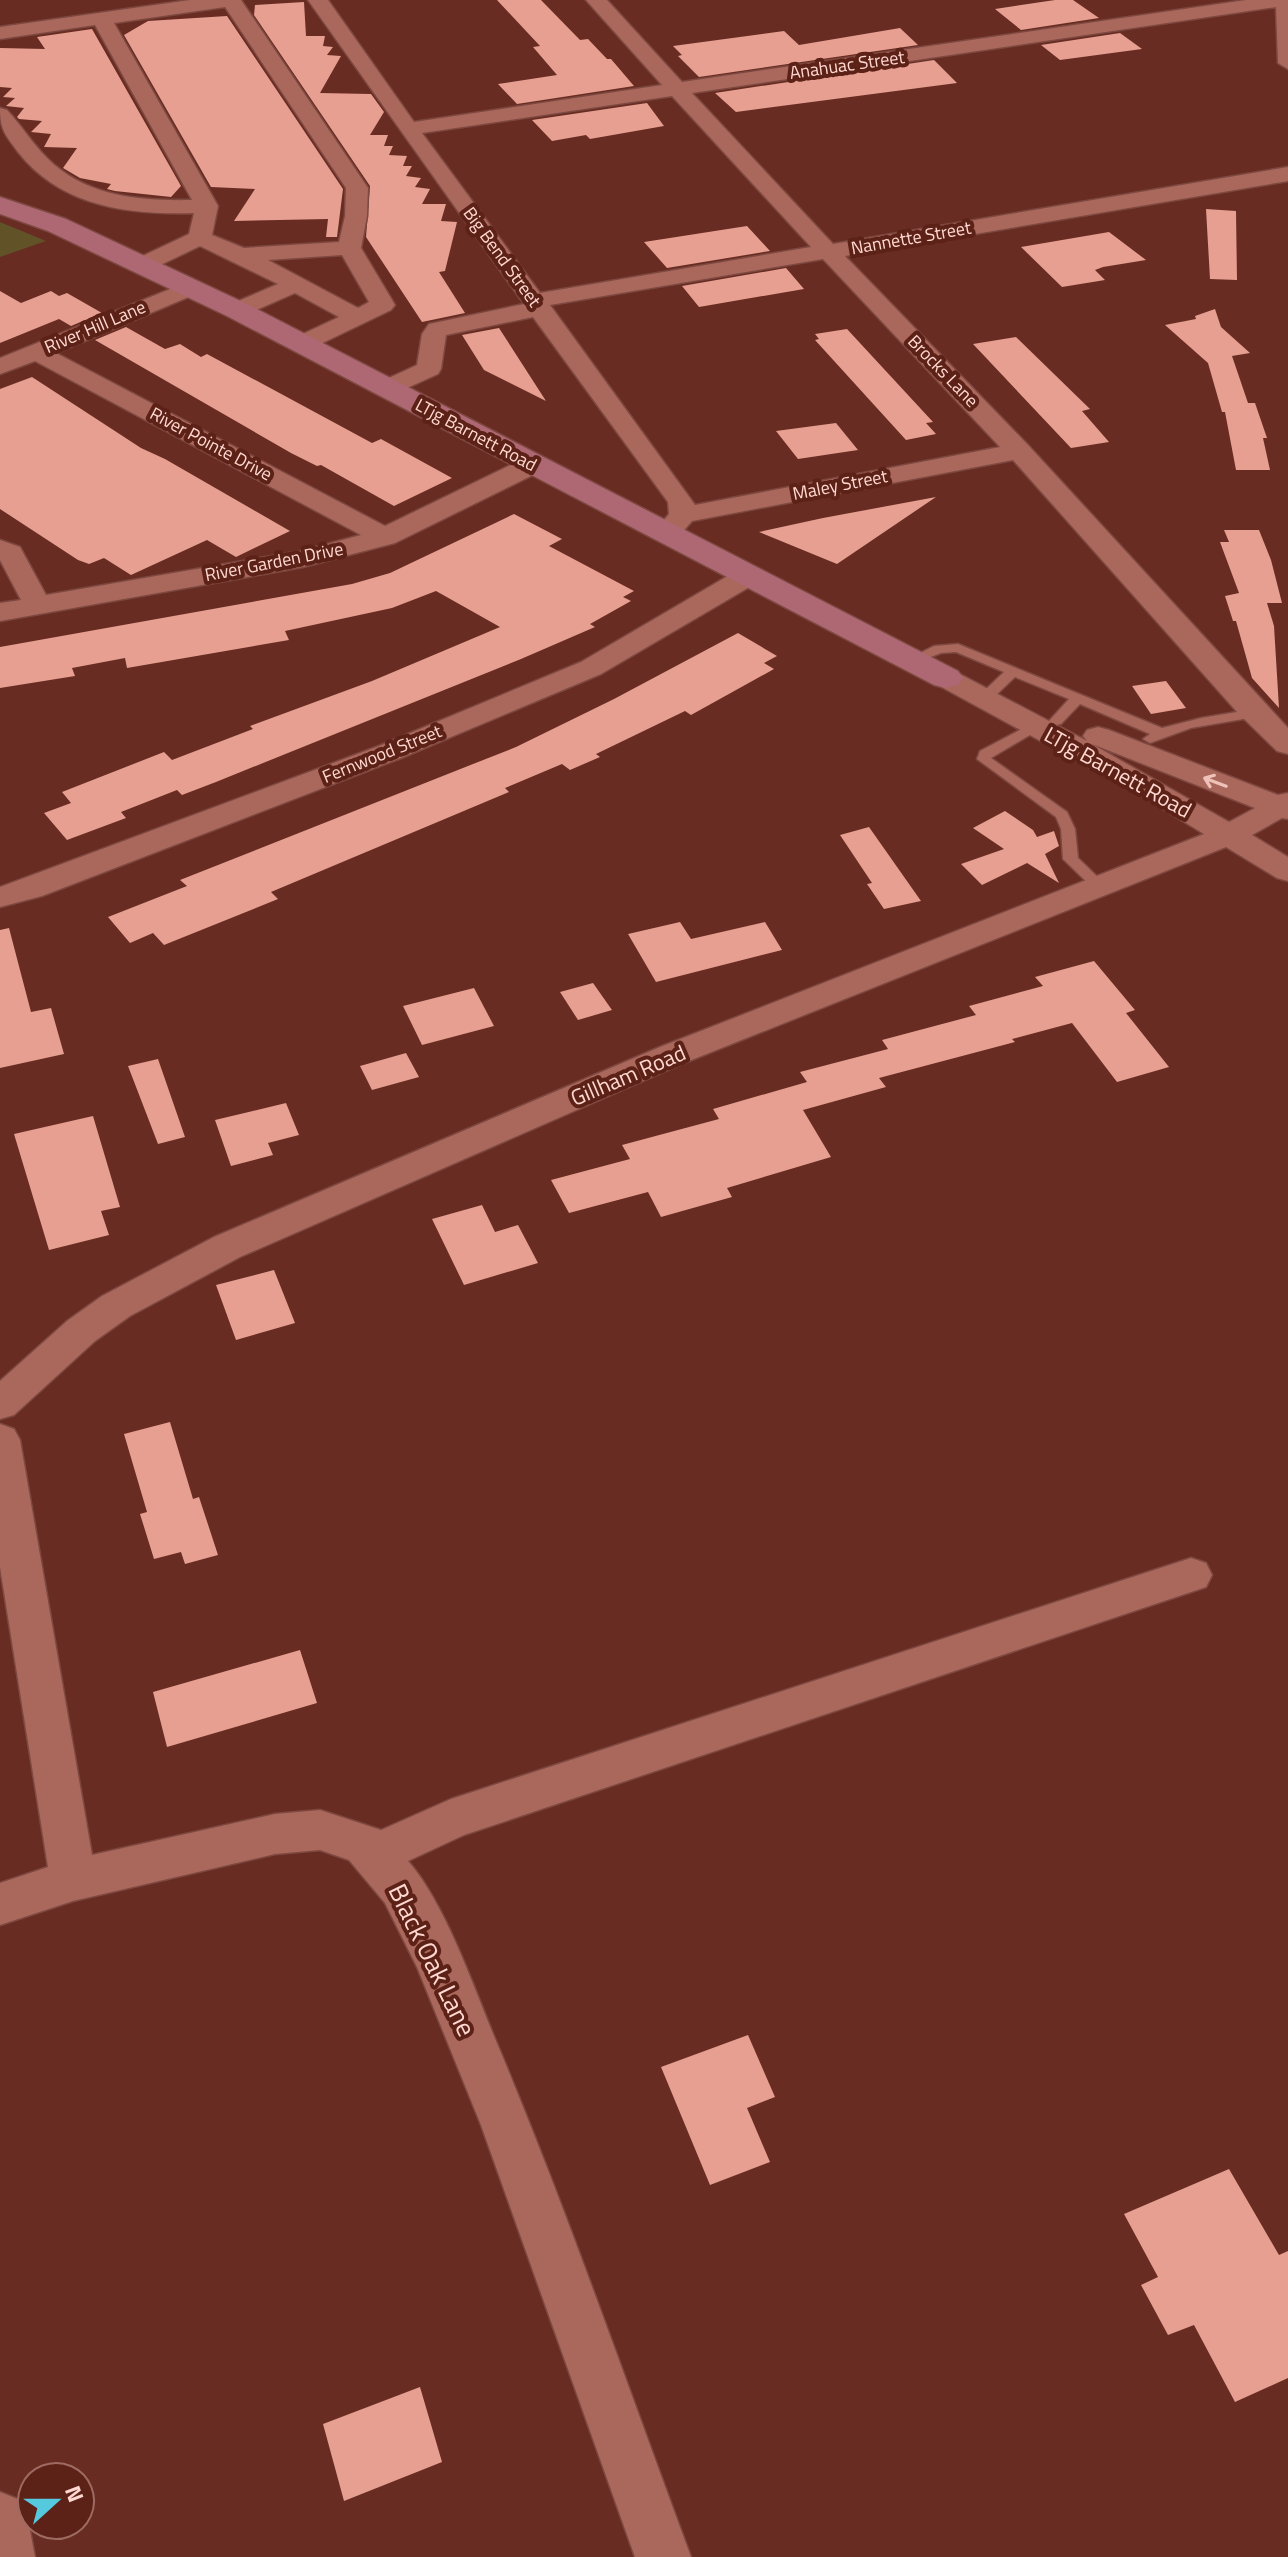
<svg xmlns="http://www.w3.org/2000/svg" width="1288" height="2557" font-family="'Titillium Web',sans-serif">
<style>
.green{fill:#615227}
.building{fill:#e69f91}
.lines{fill:none;stroke-linecap:round;stroke-linejoin:round}
.lane-casing{stroke:#7d4840;stroke-width:3}
.street-casing{stroke:#7d4840;stroke-width:3}
.secondary-casing{stroke:#7d4840;stroke-width:3}
.lane{fill:#aa675b;fill-rule:evenodd}
.street{fill:#aa675b;fill-rule:evenodd}
.secondary{fill:#ad6873;fill-rule:evenodd}
.oneway{stroke:#eec2b9}
.labels{text-anchor:middle;stroke-width:8;stroke-linejoin:round;paint-order:stroke}
.far-street-label{font-size:18px;fill:#ffd9d1;stroke:#5c2117}
.street-label{font-size:22px;fill:#ffd9d1;stroke:#5c2117}
.near-street-label{font-size:26px;fill:#ffd9d1;stroke:#5c2117}
</style>
<rect width="100%" height="100%" fill="#682c22"/>
<path class="green" d="M0,222L46,241L0,257Z"/>
<path class="building" d="M497,0H541L580,40L588,39L607,59H611L634,86L517,104L498,84L557,75L533,47L540,46Z
M1055,0H1073L1099,18L1021,30L995,9Z
M304,2L306,36H325L323,46L333,47L327,55L341,56L320,93L371,94L384,112L370,135H388L384,146H393L389,155L407,156L403,166H412L406,176L421,178L415,187L430,189L422,204H446L441,221L457,222L445,271L439,272L465,313L422,322L366,237L370,186L254,15L255,5Z
M227,16L343,189L337,237H326L328,219L234,221L255,189L211,187L124,35L148,21Z
M900,28L918,45L699,77L678,56L682,55L673,46L784,31L799,45Z
M92,29L181,186L171,197L115,191L107,189L111,184L80,178L63,168L77,148L44,147L51,134L31,132L42,121L19,119L17,117L24,108L6,106L15,98L3,97L12,88L0,87V48L45,49L37,37Z
M1120,33L1142,49L1060,60L1041,45Z
M934,60L957,83L736,112L715,93Z
M647,103L664,126L590,139L586,135L552,141L532,120Z
M1206,209L1236,211L1237,280L1210,279Z
M747,226L770,251L667,268L644,242Z
M1109,232L1146,260L1103,267L1095,270L1105,280L1062,287L1021,247Z
M786,268L804,289L699,307L682,286Z
M0,291L21,303L51,291L59,296L67,293L102,313L71,326L59,319L0,343Z
M1215,309L1221,327L1250,353L1232,356L1248,403H1255L1267,438H1263L1270,470H1236L1225,412H1222L1208,363L1165,325L1196,319L1195,316Z
M126,327L165,349L180,344L201,357L207,354L372,443L381,439L452,478L394,506L321,465L317,466L291,453L95,340Z
M499,328L546,401L484,370L462,335Z
M847,329L933,422L926,423L936,434L906,440L815,340L819,339L815,334Z
M1016,337L1090,409L1082,411L1109,442L1071,448L973,344Z
M32,377L141,448L165,459L290,531L236,557L207,540L131,575L104,558L89,564L78,560L0,509V389Z
M836,423L858,450L798,459L776,431Z
M936,497L837,564L759,532L823,518Z
M514,514L562,539L549,546L634,591L623,597L631,601L590,624L595,627L521,659L216,782L182,795L177,790L121,812L126,818L67,840L44,813L71,803L62,792L164,752L172,760L253,729L250,726L372,681L500,627L436,591L392,608L285,631L289,640L127,668L125,658L72,668L75,676L0,688V647L352,584L390,573Z
M1224,530H1259L1271,560L1282,603H1267L1274,626L1279,708L1252,678L1236,621H1233L1225,596L1239,593L1220,542H1229Z
M738,633L777,656L764,663L774,669L691,715L685,711L596,754L600,757L570,770L562,764L505,788L509,792L271,892L278,899L164,945L153,933L130,943L108,917L187,886L180,880L516,747L614,699Z
M1166,681L1186,708L1151,714L1132,686Z
M1005,811L1033,830L1037,837L1054,831L1059,846L1045,854L1059,883L1027,863L982,885L961,864L1004,849L973,828Z
M869,827L921,901L884,909L867,884L872,883L840,835Z
M680,922L691,939L765,922L782,950L656,982L628,934Z
M9,928L31,1012L51,1008L64,1054L0,1068V930Z
M1094,961L1135,1010L1126,1013L1169,1067L1117,1082L1072,1023L1012,1039L1015,1042L879,1078L886,1087L803,1110L831,1157L727,1188L732,1197L661,1217L648,1192L569,1213L551,1180L630,1159L622,1145L719,1119L713,1109L807,1082L800,1072L888,1049L882,1040L976,1015L969,1006L1043,986L1035,977Z
M593,983L612,1010L578,1020L560,992Z
M474,988L494,1026L422,1045L403,1006Z
M406,1053L419,1077L372,1090L360,1066Z
M158,1059L185,1137L158,1144L128,1066Z
M286,1103L299,1135L268,1143L273,1155L231,1166L215,1120Z
M93,1116L120,1207L101,1211L109,1235L49,1250L14,1134Z
M482,1205L495,1232L518,1225L538,1263L464,1285L432,1219Z
M274,1270L295,1323L236,1340L216,1285Z
M170,1422L193,1499L199,1497L218,1555L185,1564L181,1552L154,1559L140,1514L147,1512L124,1434Z
M300,1650L317,1703L167,1747L153,1692Z
M748,2035L775,2097L747,2108L770,2162L710,2185L661,2067Z
M1229,2169L1279,2255L1288,2251V2378L1235,2402L1194,2325L1168,2335L1141,2285L1158,2277L1124,2214Z
M420,2387L442,2462L344,2501L323,2424Z"/>
<g class="lines">
<g class="lane-casing">
<path id="lane" d="M958,644L1162,728L1201,718L1255,709L1262,713L1255,717L1191,728L1150,743L1143,739L1150,734L1080,704L1061,724L1056,725L1049,721L1069,699L1015,677L994,697H984V691L1004,672L956,652L941,653L913,664L906,660L934,646Z
M1035,722L1040,723V729L991,758L1067,812L1075,829L1078,858L1105,884V890H1095L1063,859L1061,829L1056,817L977,759L980,751Z"/>
</g>
<g class="street-casing">
<path id="street" d="M190,0H241L368,188L367,216L361,248L395,305L391,310L310,349H292L289,344L292,339L339,317L295,293L245,315H229L225,310L229,305L278,284L200,246L150,270H134L130,265L134,260L189,234L194,213C129,215 61,207 18,152C5,134 0,130 0,108L7,110C21,125 32,143 47,158C86,197 140,201 192,200L95,25L0,39V27ZM225,7L346,188L345,216L339,242L244,248L212,235L218,206L114,23ZM342,255L369,302L358,308L268,260Z
M308,0H328L414,122L662,85L586,0H607L682,82L1246,0H1288V69L1278,63L1276,7L692,93L833,244L1288,167V181L845,256L1028,445L1288,728V754L1277,751L1238,713L1013,460L692,521C681,534 676,542 658,538L654,532L669,514L668,502L533,317L446,335L441,369L438,374L396,393H378L374,388L378,383L417,365L422,334L429,324L524,304ZM672,96L811,247L540,293L422,133ZM823,259L1000,447L695,505L550,305Z
M190,281L198,283L202,288L198,293L56,353L385,526L523,459H541L545,465L541,471L395,543L303,567L0,621V603L21,600L0,560V540L20,547L46,595L301,551L361,535L35,361L0,374V358Z
M748,568L758,570L762,576L758,582L601,674L401,758L42,896L0,907V887L379,746L581,662L738,570Z
M946,669L956,672L1087,741L1083,736L1087,730L1098,727L1109,730L1278,795L1288,793V819L1282,818L1252,835L1288,857V881L1277,878L1226,847L684,1063L240,1257L130,1316L95,1341L14,1415L0,1419V1381L67,1321L102,1296L214,1237L660,1047L1204,834L1147,799L936,684L931,678L936,672ZM1092,744L1255,808L1229,822Z
M0,1424L14,1429L20,1440L92,1855L275,1814L320,1810L381,1830L451,1799L1191,1558L1206,1563L1212,1575L1206,1587L464,1835L408,1861C445,1903 474,1988 496,2041C567,2210 627,2385 691,2557H635L481,2125L417,1967L385,1903L349,1860L320,1850L275,1854L73,1901L0,1925V1883L48,1867L0,1567Z
M0,2492L20,2500L28,2520L35,2557H0Z"/>
</g>
<g class="secondary-casing">
<path id="secondary" d="M0,197L66,219L247,304L958,671L963,678L958,685L946,688L934,685L227,316L48,231L0,214Z"/>
</g>
<use href="#lane" class="lane"/>
<use href="#street" class="street"/>
<use href="#secondary" class="secondary"/>
</g>
<defs><path id="oneway-shaft" d="M-6 0H5M1.5-3L5.5 0L1.5 3" fill="none" stroke-width="1.6" stroke-linecap="round" stroke-linejoin="round" transform="scale(2)"/></defs>
<use class="oneway" href="#oneway-shaft" transform="translate(1215 782) rotate(-159)"/>
<g class="labels">
<g class="far-street-label">
<text transform="translate(847 65) rotate(-8)" y="6">Anahuac Street</text>
<text transform="translate(911 238) rotate(-10)" y="6">Nannette Street</text>
<text transform="translate(502 257) rotate(54)" y="6">Big Bend Street</text>
<text transform="translate(95 327) rotate(-23)" y="6">River Hill Lane</text>
<text transform="translate(943 371) rotate(46)" y="6">Brocks Lane</text>
<text transform="translate(476 435) rotate(28)" y="6">LTjg Barnett Road</text>
<text transform="translate(211 444) rotate(28)" y="6">River Pointe Drive</text>
<text transform="translate(840 485) rotate(-11)" y="6">Maley Street</text>
<text transform="translate(274 562) rotate(-11)" y="6">River Garden Drive</text>
<text transform="translate(382 754) rotate(-22)" y="6">Fernwood Street</text>
</g>
<g class="street-label">
<text transform="translate(1118 772) rotate(29)" y="8">LTjg Barnett Road</text>
<text transform="translate(628 1075) rotate(-23)" y="8">Gillham Road</text>
</g>
<g class="near-street-label">
<text transform="translate(432 1960) rotate(64)" y="9">Black Oak Lane</text>
</g>
</g>
<g transform="translate(56 2501) rotate(69)"><circle r="38" fill="#5c2117" stroke="#9d6b61" stroke-width="2"/>
<path d="M0-6L14 30L0 20L-14 30Z" fill="#55cadf"/>
<text y="-12" font-size="22" font-weight="bold" text-anchor="middle" fill="#ffd9d1">N</text>
</g>
</svg>
